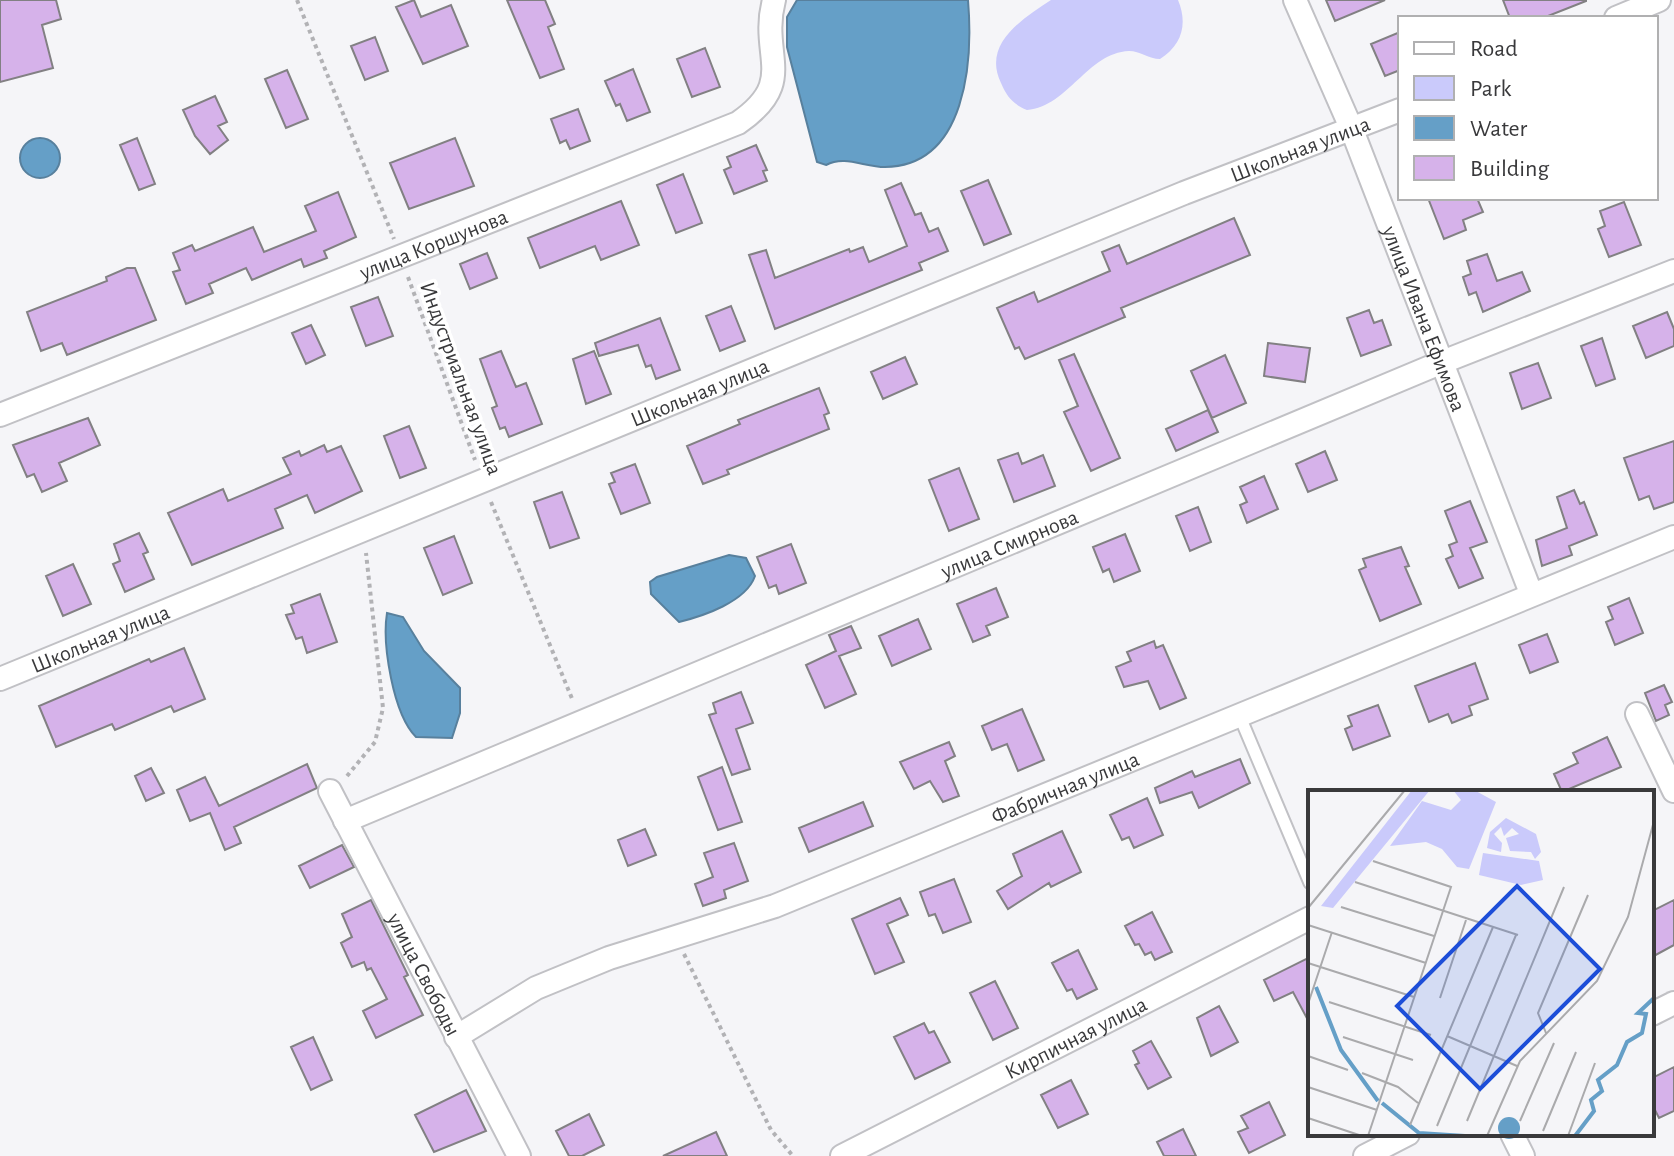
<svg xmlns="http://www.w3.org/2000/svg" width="1674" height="1156" font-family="'Alegreya Sans',sans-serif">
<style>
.green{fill:#cacafb}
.water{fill:#659fc7;stroke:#58809d;stroke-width:2}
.building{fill:#d6b2ea;stroke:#828083;stroke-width:2}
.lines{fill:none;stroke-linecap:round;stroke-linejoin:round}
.service-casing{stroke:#c1c1c5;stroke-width:15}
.minor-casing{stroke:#c1c1c5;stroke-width:26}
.path{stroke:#b2b2b5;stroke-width:4;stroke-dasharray:4 4;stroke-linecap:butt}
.service{stroke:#fff;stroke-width:11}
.minor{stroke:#fff;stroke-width:22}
.labels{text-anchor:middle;stroke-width:7;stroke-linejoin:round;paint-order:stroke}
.street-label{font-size:22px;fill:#39393b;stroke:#fff}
.inset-river{fill:none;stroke:#659fc7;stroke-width:4}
.inset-road{fill:none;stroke:#aaaaac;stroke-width:2}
.view{fill:#1d4ed8;fill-opacity:0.15;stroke:#1d4ed8;stroke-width:4}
.inset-edge{fill:none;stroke:#39393b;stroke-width:4}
</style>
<rect width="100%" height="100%" fill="#f5f5f8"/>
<path class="green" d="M1051,0H1178C1188,24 1182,45 1160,59C1149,59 1140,51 1129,51C1087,53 1069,106 1027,110C1013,104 1007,97 1001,83C982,44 1022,19 1051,0Z"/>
<path class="water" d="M797,0H968C973,60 967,166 885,167C864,167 845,155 826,165L817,162L787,47V17Z
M20 158a20 20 0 1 1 40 0a20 20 0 1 1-40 0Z
M729,555L746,558L755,576C746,602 703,616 679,622L651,594L650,582L657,577Z
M387,613L403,617L424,651L460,688V713L452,738L416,737C393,714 382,644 387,613Z"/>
<path class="building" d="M0,0H56L61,19L42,25L53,68L0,82Z
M414,0L421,17L451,5L468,46L423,64L396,7Z
M507,0H545L555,24L548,27L564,69L540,78Z
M1326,0H1385L1335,21Z
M1503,0H1586V1L1543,18H1510Z
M1400,32V70L1385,76L1371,44Z
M375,37L388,71L365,80L351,46Z
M705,48L720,87L692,97L677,59Z
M633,69L650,112L627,121L620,104L616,106L605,81Z
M287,70L308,119L286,128L265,79Z
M215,96L227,122L218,126L228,140L210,154L195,136L183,110Z
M578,109L590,141L570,149L566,140L560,143L551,119Z
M137,138L155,184L139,190L120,145Z
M455,138L474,186L409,209L390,163Z
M756,145L767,170L763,171L767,181L734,194L724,170L731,167L727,157Z
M683,174L702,223L676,233L657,185Z
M988,180L1011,234L984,245L961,191Z
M901,183L915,215L921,213L929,232L938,228L948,251L919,263L922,270L775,329L749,255L766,250L775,278L849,249L850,252L863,247L869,262L907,246L885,190Z
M338,192L356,237L324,251L327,258L304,267L301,259L252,280L246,268L209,284L213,293L186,304L173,272L180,270L173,253L192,245L195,251L253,227L264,252L316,231L305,206Z
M1428,198H1477L1483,212L1463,220L1466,230L1444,239Z
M621,201L639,245L601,260L595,246L540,268L528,238Z
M1624,202L1641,245L1609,257L1598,229L1605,226L1600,211Z
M1234,218L1250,255L1121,308L1125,317L1025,359L1019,347L1015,349L997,308L1034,292L1038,302L1110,271L1102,252L1119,245L1127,264Z
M487,253L497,278L470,289L460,264Z
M1487,254L1497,281L1522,272L1530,291L1483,312L1476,292L1469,295L1463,277L1471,274L1467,261Z
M127,268H135L156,320L67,355L62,343L41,351L27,312L107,281L106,277Z
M378,297L393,336L366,346L351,307Z
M731,306L745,341L720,351L706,316Z
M1369,310L1374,323L1382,320L1391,345L1361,356L1347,318Z
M1667,312L1674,329V346L1646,358L1633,326Z
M660,318L680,370L656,379L651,365L646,367L638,345L599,356L595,343Z
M311,325L325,355L306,364L292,333Z
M1602,338L1615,379L1596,386L1581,346Z
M1268,343L1310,348L1305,382L1264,376Z
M501,351L516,387L526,383L542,424L509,437L505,427L500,429L492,408L497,406L480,359Z
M594,351L611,394L586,404L573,359Z
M1074,354L1120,458L1091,471L1064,412L1078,406L1059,360Z
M1225,355L1246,403L1212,418L1191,371Z
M905,357L917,384L883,399L871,372Z
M1538,363L1551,398L1522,409L1510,373Z
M819,388L829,413L824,415L829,429L727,470L729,474L703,484L687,446L740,424L738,420Z
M1208,410L1218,432L1176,451L1166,429Z
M88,418L100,445L59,463L67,481L42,492L34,474L27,477L13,445Z
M409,426L426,468L400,478L384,436Z
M1674,441V502L1654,509L1649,496L1639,500L1624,458Z
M324,445L327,452L341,446L362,491L315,513L307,495L275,509L283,528L192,565L168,513L223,489L228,501L291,474L283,458L299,451L301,456Z
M1325,451L1337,480L1308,492L1296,464Z
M1018,453L1022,464L1043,455L1055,486L1014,502L998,460Z
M635,464L650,503L621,514L609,484L615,482L611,473Z
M959,468L979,519L949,531L929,480Z
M1264,476L1278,509L1247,523L1240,505L1247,502L1240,487Z
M1574,490L1580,504L1584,502L1597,535L1569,546L1572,555L1542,566L1536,540L1567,528L1557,497Z
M562,492L579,538L550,548L534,502Z
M1470,501L1487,542L1470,548L1483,578L1459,588L1446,559L1453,556L1449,545L1457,542L1445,511Z
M1198,507L1211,542L1190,551L1176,516Z
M139,533L148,552L143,554L154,579L125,592L113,564L120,561L114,544Z
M1125,534L1140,571L1114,582L1109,569L1103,572L1093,547Z
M454,536L472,583L443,595L424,548Z
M791,544L806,583L779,594L776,585L769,588L757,557Z
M1401,547L1409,566L1405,567L1421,604L1380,621L1359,570L1366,567L1363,559Z
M73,564L91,604L63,616L46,576Z
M996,588L1008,617L986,626L990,635L973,642L957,604Z
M320,594L337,642L307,653L302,637L296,639L286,615L294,613L291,605Z
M1629,598L1643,633L1615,645L1606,622L1613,619L1608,607Z
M918,619L931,649L892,666L879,636Z
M851,626L861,648L839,656L856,694L825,708L806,665L836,651L829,635Z
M1547,634L1558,662L1530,673L1519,645Z
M1154,641L1156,648L1163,645L1186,698L1160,709L1148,681L1124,687L1116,667L1131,661L1127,652Z
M184,648L205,699L174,712L171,706L115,730L112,724L56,747L39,706L149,659L151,662Z
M1475,663L1488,699L1469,706L1472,715L1452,723L1448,714L1429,722L1415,686Z
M1664,685L1672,702L1665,705L1669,715L1656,721L1645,693Z
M741,692L753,723L736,729L750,769L732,775L709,715L716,713L713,703Z
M1378,705L1390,736L1353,750L1345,729L1352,726L1348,716Z
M1022,709L1044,760L1018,771L1007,744L992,750L982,726Z
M1607,737L1621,767L1562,792L1554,774L1578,763L1573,753Z
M949,742L955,756L945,761L959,796L943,802L930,781L914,789L900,762Z
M1240,759L1250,783L1199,808L1192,792L1160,803L1155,788L1192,771L1195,777Z
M307,764L317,788L234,827L241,843L225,850L210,813L190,821L177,790L205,777L219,806Z
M722,767L742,822L718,830L698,777Z
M151,768L164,793L146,801L135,776Z
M1147,798L1163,835L1134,848L1129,837L1122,840L1110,815Z
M863,802L873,826L809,852L799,828Z
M645,829L656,855L628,866L618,840Z
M1062,831L1081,872L1051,887L1049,883L1008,909L997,891L1022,876L1013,854Z
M734,843L748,881L724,890L726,898L703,906L695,884L713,877L704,853Z
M342,845L354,867L310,888L299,866Z
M954,879L971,922L943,933L935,914L929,916L920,892Z
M900,898L908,915L887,924L904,962L875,974L852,919Z
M371,900L408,975L404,977L423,1015L376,1038L363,1011L387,999L371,968L367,970L364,962L352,967L341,943L352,937L342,914Z
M1674,900V945L1652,957V911Z
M1152,912L1172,952L1155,960L1151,952L1145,955L1139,944L1135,945L1125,926Z
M1078,950L1097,989L1077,999L1072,989L1067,991L1052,963Z
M1310,957V1024L1293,992L1274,1001L1264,980Z
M995,981L1018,1028L993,1040L970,993Z
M1219,1006L1238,1042L1211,1056L1197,1018Z
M924,1023L929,1033L934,1031L950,1062L915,1079L894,1037Z
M313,1037L332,1080L311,1090L291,1047Z
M1151,1041L1171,1077L1148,1089L1135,1065L1139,1063L1133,1051Z
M1674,1067V1111L1659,1118L1652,1104V1078Z
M1071,1080L1088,1114L1058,1128L1041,1095Z
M466,1090L486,1131L434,1152L415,1115Z
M1269,1102L1285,1135L1249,1153L1238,1132L1248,1128L1241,1116Z
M589,1114L604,1145L582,1156H569L556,1131Z
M1183,1129L1196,1156H1164L1157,1142Z
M716,1132L727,1156H663Z"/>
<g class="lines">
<g class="service-casing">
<path id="service" d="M1240,717L1310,883"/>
</g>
<g class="minor-casing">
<g id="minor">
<path id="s1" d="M1295,0L1352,130L1531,593"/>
<path d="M1616,18L1659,0"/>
<path id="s2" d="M0,415L738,123C799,81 759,56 774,0"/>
<path id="s3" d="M0,679L1184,193L1400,110"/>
<path d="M1637,714L1674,791"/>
<path id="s4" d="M330,791L519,1156"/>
<path id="s5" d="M345,821L1440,363L1674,271"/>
<path d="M1652,1014L1674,1003"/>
<path id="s6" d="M456,1037L536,988L609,958L775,906L1674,537"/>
<path d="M1512,1134L1523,1156"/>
<path id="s7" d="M842,1156L1310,918"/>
<path d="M1365,1156L1408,1134"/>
</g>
</g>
<path class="path" d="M297,0L394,239
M408,277L475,460
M491,502L573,701
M347,776L375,742L383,708L366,553
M684,954L771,1130L793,1156"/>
<use href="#service" class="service"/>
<use href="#minor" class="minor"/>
</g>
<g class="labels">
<g class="street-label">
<text dy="8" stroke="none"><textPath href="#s3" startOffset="1404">Школьная улица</textPath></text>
<text dy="8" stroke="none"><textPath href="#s2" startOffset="466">улица Коршунова</textPath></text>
<text dy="8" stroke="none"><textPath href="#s1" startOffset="344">улица Ивана Ефимова</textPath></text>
<text transform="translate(462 378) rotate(70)" y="8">Индустриальная улица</text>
<text dy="8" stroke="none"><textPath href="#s3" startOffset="756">Школьная улица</textPath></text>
<text dy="8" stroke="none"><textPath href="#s5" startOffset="720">улица Смирнова</textPath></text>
<text dy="8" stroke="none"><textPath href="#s3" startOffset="108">Школьная улица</textPath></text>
<text dy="8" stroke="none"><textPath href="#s6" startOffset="660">Фабричная улица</textPath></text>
<text dy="8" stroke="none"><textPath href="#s4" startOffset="206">улица Свободы</textPath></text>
<text dy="8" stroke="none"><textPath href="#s7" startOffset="262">Кирпичная улица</textPath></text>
</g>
</g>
<g transform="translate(1308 790)">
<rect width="346" height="346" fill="#f5f5f8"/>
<path d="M104,0H122L25,118L13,116ZM145,0H166L188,12L161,79L149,77L134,59L118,52L82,56L114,11L143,20L153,10ZM198,28L228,44L233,62L227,69L223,62L202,61L198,48L211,44L204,38L196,46L193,37L186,44L194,53L193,62L179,58L182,42ZM175,63L231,71L235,90L213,95L171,85Z" fill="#cacafb"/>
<path d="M190 338a11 11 0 1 1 22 0a11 11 0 1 1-22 0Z" fill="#659fc7"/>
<path class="inset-river" d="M8,197L33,260L70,311M74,313L111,343L157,346M267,346L286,321L283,310L294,301L290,290L309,275L319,252L334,243L338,224L330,223L346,208"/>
<path class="inset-road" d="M47,92L210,145M33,117L126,146M0,118L97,0M0,135L118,173M0,173L106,207M132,208L158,130M21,212L123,245M0,214L24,142M238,243L230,223L280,105M139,246L209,276M35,247L105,270M0,266L40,280M54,283L90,297L110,313M0,297L69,320M0,328L54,346M159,331L256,97M212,331L246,253M102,335L185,137M129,336L208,145M235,341L268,262M60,346L143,97L65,71M179,346L212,271L289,191L320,127L346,31M260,346L287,273"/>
<path class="view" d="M209,96L292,179L172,299L89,216Z"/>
<rect width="346" height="346" class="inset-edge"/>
</g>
<rect x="1398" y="16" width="260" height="184" fill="#ffffff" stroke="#b0b0b1" stroke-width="2"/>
<rect x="1414" y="42" width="40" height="12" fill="#ffffff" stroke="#b0b0b1" stroke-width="2"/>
<text x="1470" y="56" font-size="24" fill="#39393b">Road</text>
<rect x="1414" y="76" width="40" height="24" fill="#cacafb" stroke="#b0b0b1" stroke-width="2"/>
<text x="1470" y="96" font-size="24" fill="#39393b">Park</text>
<rect x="1414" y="116" width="40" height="24" fill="#659fc7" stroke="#b0b0b1" stroke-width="2"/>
<text x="1470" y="136" font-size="24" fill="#39393b">Water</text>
<rect x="1414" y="156" width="40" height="24" fill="#d6b2ea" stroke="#b0b0b1" stroke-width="2"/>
<text x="1470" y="176" font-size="24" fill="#39393b">Building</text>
</svg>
